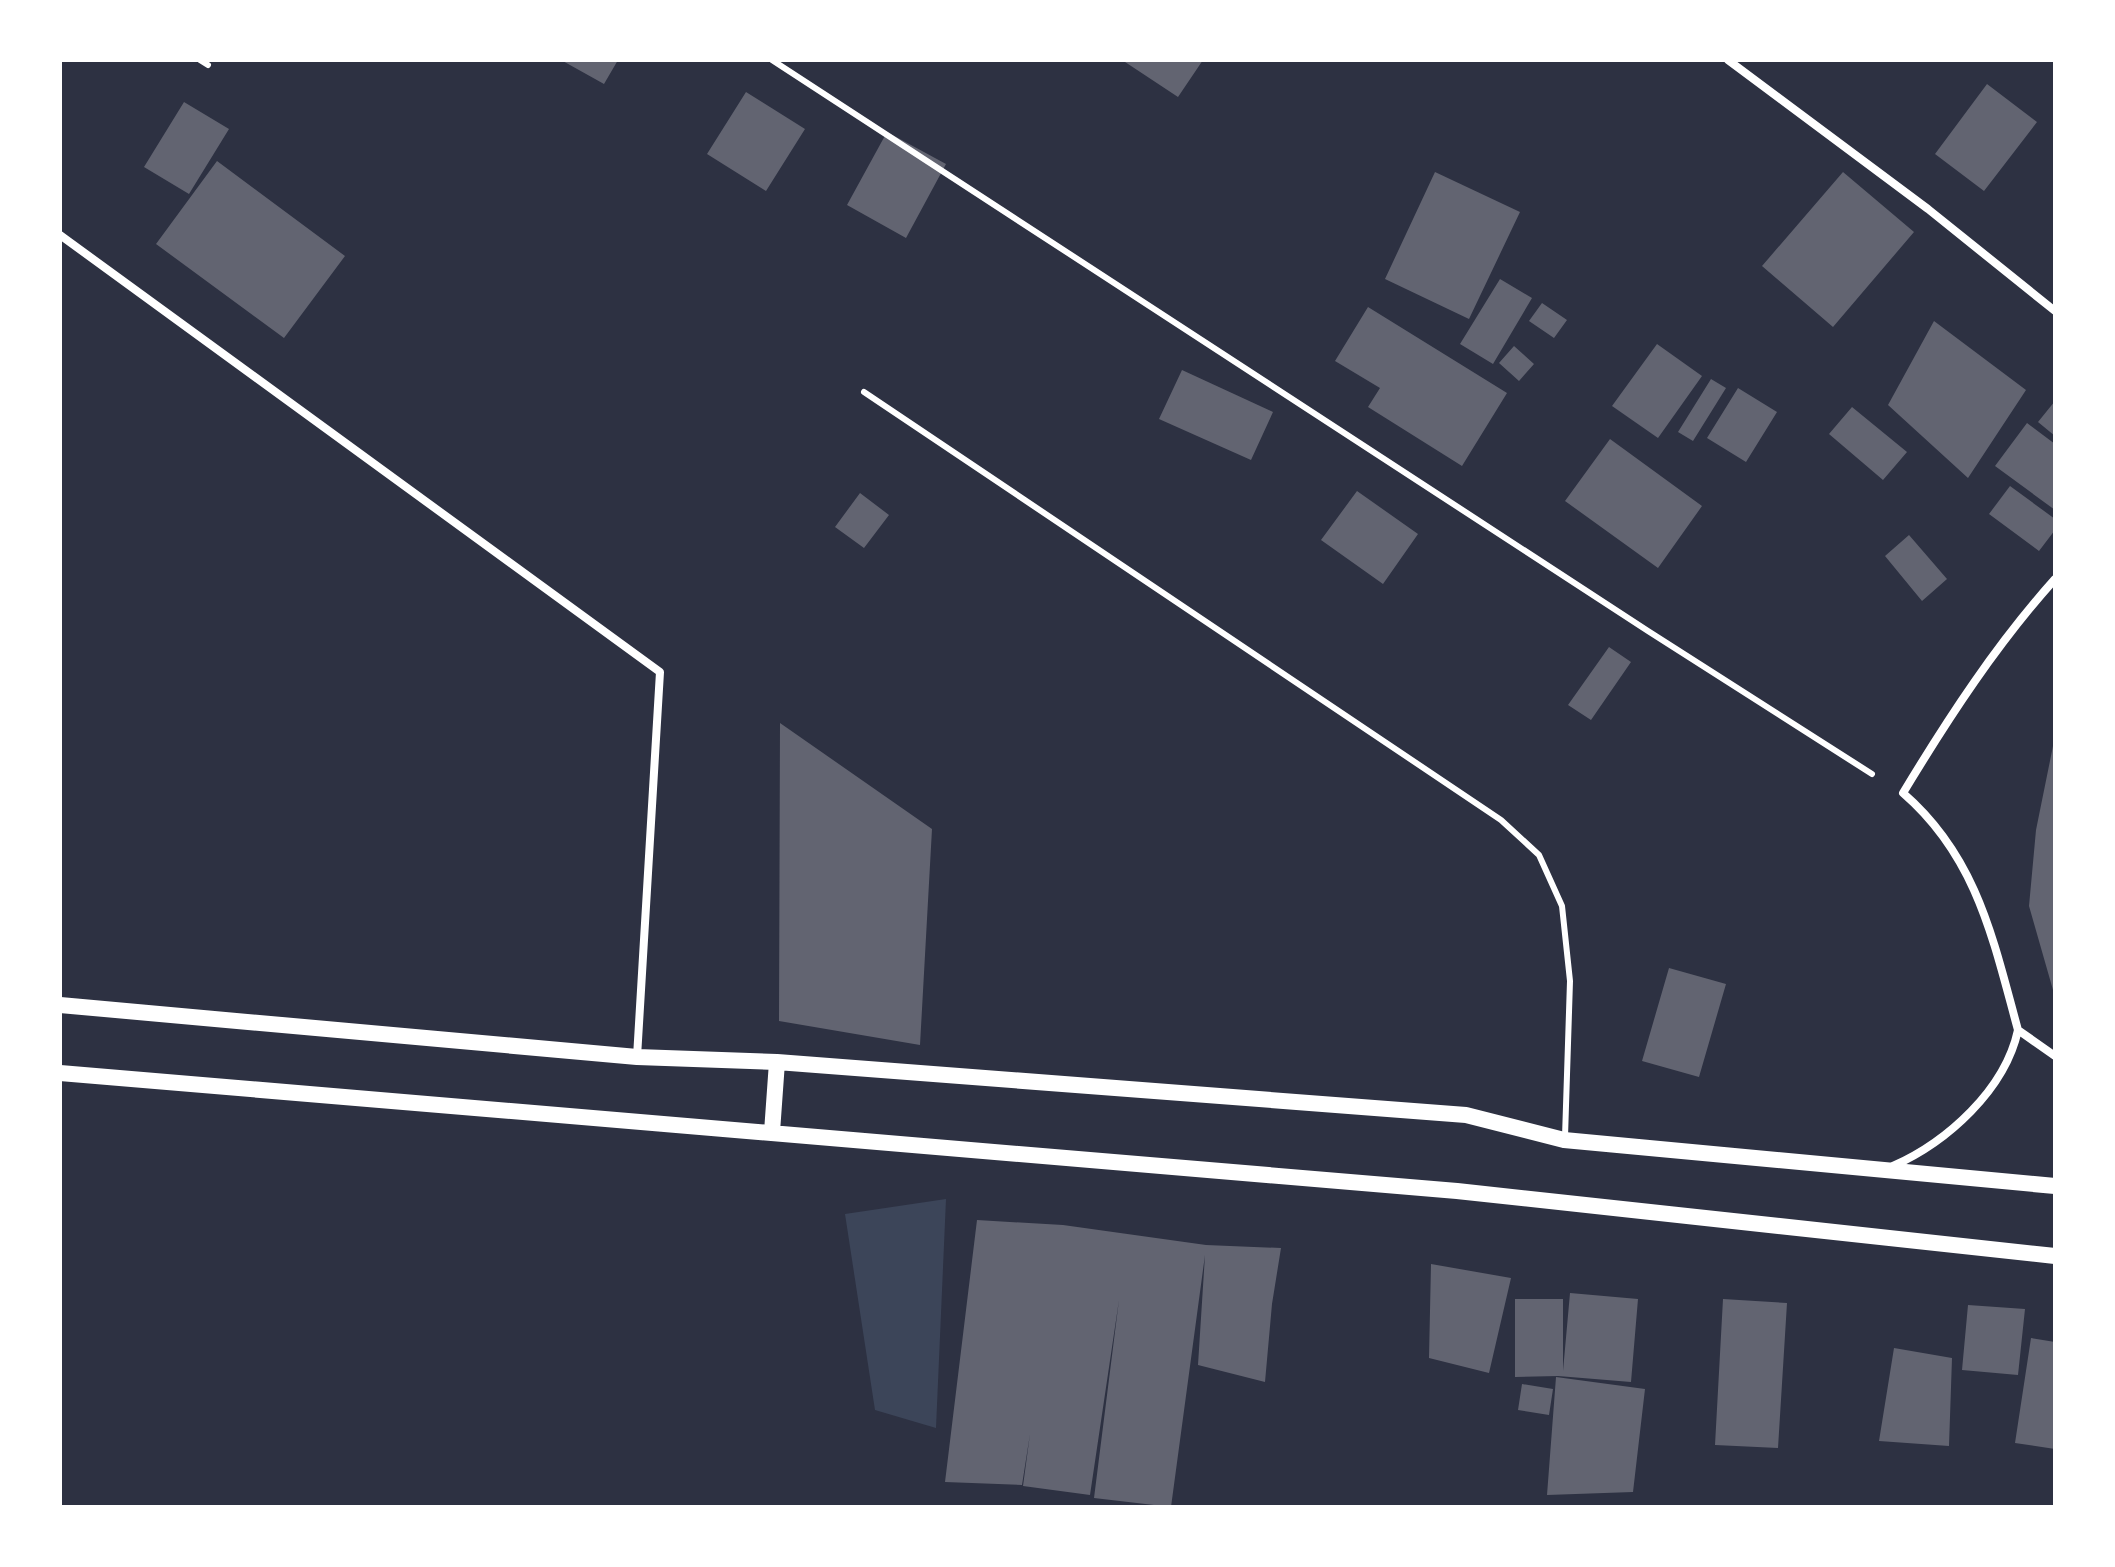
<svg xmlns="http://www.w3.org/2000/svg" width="2115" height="1567" font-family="Jost,sans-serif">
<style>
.green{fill:#3c4559}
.building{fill:#626471}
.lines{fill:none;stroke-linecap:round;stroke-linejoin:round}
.service{stroke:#fff;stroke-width:6}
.minor{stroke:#fff;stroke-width:8}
.secondary{stroke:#fff;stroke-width:16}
</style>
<rect width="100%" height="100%" fill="#2d3142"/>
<path class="green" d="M946,1199L936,1428L875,1410L845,1214Z"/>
<path class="building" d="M561,60H618L604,84Z
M1122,60H1203L1178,97Z
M1987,84L2037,122L1984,191L1935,154Z
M746,92L805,129L766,191L707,154Z
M184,102L229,129L189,194L144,167Z
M887,132L946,164L906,238L847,205Z
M217,161L345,256L284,338L156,244Z
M1435,172L1520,212L1469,319L1385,279Z
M1843,172L1914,232L1833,327L1762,266Z
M1500,279L1532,298L1493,364L1460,344Z
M1542,303L1567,320L1554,338L1529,321Z
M1368,307L1507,393L1462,466L1368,407L1380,388L1335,361Z
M1934,321L2026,390L1968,478L1888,405Z
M1657,344L1702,376L1658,438L1612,406Z
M1514,346L1534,364L1519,381L1499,363Z
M1182,370L1273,412L1251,460L1159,419Z
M1711,379L1726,388L1693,441L1678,432Z
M1738,388L1777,412L1746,462L1707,438Z
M2055,401V436L2038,422Z
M1852,407L1907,452L1883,480L1829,434Z
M2027,423L2055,444V510L1995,466Z
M1610,439L1702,506L1658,568L1565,501Z
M2010,486L2055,519V530L2039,551L1989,514Z
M1357,491L1418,534L1383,584L1321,540Z
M860,493L889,515L864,548L835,527Z
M1909,535L1947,579L1922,601L1885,556Z
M1609,647L1631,662L1591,720L1568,705Z
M780,723L932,829L920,1045L779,1021Z
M2054,741H2055V997L2029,906L2036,830Z
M1669,968L1726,984L1699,1077L1642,1061Z
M977,1220L1063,1225L1206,1245L1281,1248L1272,1304L1265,1382L1198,1365L1205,1255L1171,1507L1094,1498L1119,1300L1090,1495L1023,1486L1030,1434L1022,1485L945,1482Z
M1431,1264L1511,1278L1489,1373L1429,1358Z
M1570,1293L1638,1299L1631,1382L1558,1376L1515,1377V1299H1563V1371Z
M1723,1299L1787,1303L1778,1448L1715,1445Z
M1968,1305L2025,1309L2018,1375L1962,1370Z
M2031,1338L2055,1342V1449L2015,1443Z
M1894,1348L1952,1358L1949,1446L1879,1441Z
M1556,1377L1645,1389L1633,1492L1547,1495Z
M1522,1384L1553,1389L1549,1415L1518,1410Z"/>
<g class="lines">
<path class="service" d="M200,60L208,65
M772,60L1648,631L1872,774
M864,392L1501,820L1539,855L1562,906L1570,981L1565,1137"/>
<path class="minor" d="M1728,60L1928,209L2055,311
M60,235L660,672L637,1057
M2018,1030L2055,1056
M1893,1166C1947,1142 2005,1090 2018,1030C1993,939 1977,857 1903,793C1949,717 1996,645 2055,579"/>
<path class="secondary" d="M60,1005L637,1057L777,1062L1466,1115L1564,1140L2055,1186
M60,1073L1457,1191L2055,1256
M772,1132L777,1062"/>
</g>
<rect width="2115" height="1567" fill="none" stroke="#ffffff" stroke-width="124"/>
</svg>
